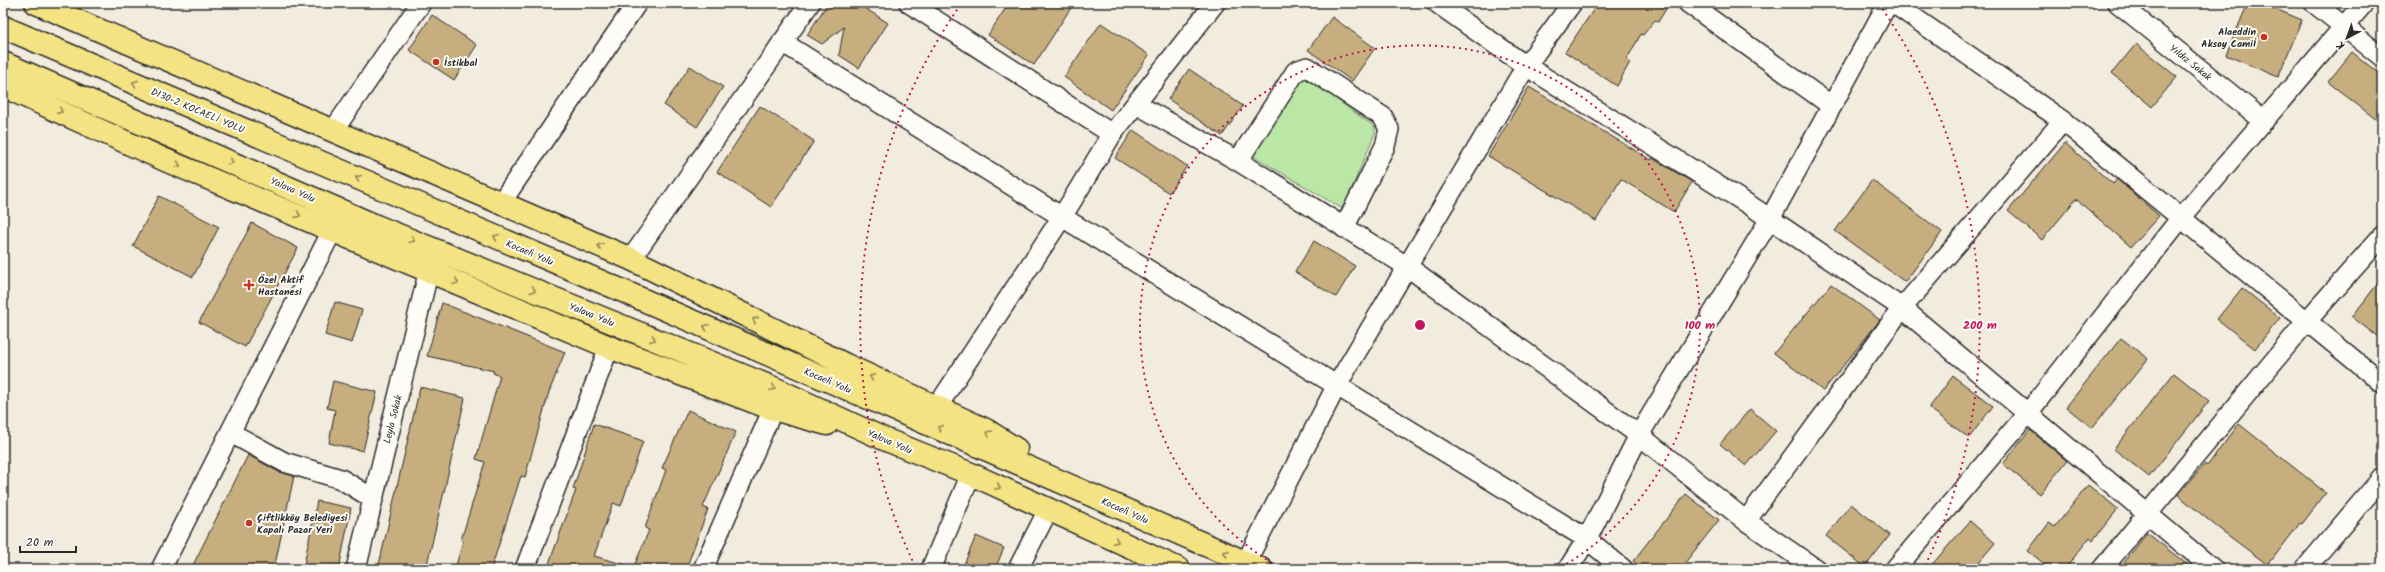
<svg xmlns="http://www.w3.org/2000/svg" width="2385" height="572" font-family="Kalam,sans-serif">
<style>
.green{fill:#bae7a5;stroke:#728968}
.building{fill:#c7ae7e;stroke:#2b2b2b}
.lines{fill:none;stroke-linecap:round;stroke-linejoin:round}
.minor-casing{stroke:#2b2b2b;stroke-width:22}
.highway-casing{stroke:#2b2b2b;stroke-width:25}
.minor{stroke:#fdfcf7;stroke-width:19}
.highway{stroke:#f4e382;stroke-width:22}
.oneway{stroke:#908756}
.ring{fill:none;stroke:#c2185b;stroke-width:2;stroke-dasharray:2 4}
.poi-dot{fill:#c8321e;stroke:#fdfcf7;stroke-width:1.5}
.labels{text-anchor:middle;stroke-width:4;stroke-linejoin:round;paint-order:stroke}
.poi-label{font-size:10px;font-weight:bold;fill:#2b2b2b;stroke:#fdfcf7;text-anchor:start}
.street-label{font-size:10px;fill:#2b2b2b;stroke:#fdfcf7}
.centre{fill:#c2185b;stroke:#fdfcf7;stroke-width:2}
.ring-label{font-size:12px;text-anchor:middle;font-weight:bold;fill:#c2185b;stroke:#fdfcf7;stroke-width:4;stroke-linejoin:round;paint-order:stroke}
</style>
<rect width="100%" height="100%" fill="#f2ecdf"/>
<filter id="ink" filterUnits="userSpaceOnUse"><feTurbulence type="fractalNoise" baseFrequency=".025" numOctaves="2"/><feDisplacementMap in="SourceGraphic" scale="8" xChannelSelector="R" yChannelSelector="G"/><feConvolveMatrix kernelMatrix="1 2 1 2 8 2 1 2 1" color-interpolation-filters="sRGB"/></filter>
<g filter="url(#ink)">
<path class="green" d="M1304,76L1375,127V133L1343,209L1253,156Z"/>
<path class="building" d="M828,3H857L888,23L859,68L839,55L844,27L822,44L807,35Z
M1009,3H1074L1034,65L988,35Z
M1598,3H1657L1666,9L1658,22L1655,20L1643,35L1641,34L1627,59L1630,62L1617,86L1565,52Z
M2248,3H2261L2302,20L2278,77L2226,55Z
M432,15L477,45L454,80L409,50Z
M1332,17L1375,48L1352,81L1308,50Z
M1101,23L1149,55L1111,110L1064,77Z
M2136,44L2177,77L2152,107L2112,73Z
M2352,52L2382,76V124L2328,82Z
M690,66L723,87L697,127L664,105Z
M1189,69L1243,106L1222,136L1168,99Z
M1529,87L1651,160L1652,158L1692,182L1674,212L1621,179L1596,221L1488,156Z
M760,106L814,141L771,207L717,172Z
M1133,130L1187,166L1169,193L1115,158Z
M2065,143L2113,184L2117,179L2159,216L2131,247L2076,199L2042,240L2008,211Z
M1872,180L1942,232L1905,282L1835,231Z
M159,196L219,227L193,277L133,246Z
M252,223L298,248L245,347L199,322Z
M1314,241L1355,266L1336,297L1295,272Z
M2382,278V340L2352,317Z
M1831,284L1880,320L1823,391L1774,353Z
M2242,288L2280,318L2255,349L2217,319Z
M335,302L362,310L352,343L325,335Z
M442,303L565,352L549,392L525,477L521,476L491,569H455L463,541L461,540L485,462L476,459L500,376L493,373L494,371L427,356Z
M2121,338L2148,359L2092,428L2066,407Z
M2174,373L2209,401L2149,477L2114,449Z
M1953,376L1993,406L1969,438L1929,408Z
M333,381L377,392L363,451L329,443L335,410L327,408Z
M420,387L465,398L444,492L426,569H378Z
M1750,409L1776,431L1746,466L1720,444Z
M688,410L736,432L703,507L708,509L686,569H633L649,530L645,528L666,470L662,468Z
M594,424L643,441L621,506L613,503L594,556L626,565L625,569H547L576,490L573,489Z
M2239,424L2326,493L2302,524L2300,523L2268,565L2217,527L2178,495L2205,464L2207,466Z
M2030,430L2067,461L2040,494L2003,464Z
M248,455L279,472L294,476L274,569H191Z
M2088,485L2118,509L2093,540L2090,537L2065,569H2051L2028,551L2049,523L2055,527Z
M1686,494L1719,520L1680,569H1643L1633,561Z
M317,501L351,508L339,569H303Z
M1851,504L1890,535L1865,567L1826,536Z
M1970,521L1995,543L1973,569H1928Z
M2147,533L2193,569H2119Z
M976,536L1004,548L995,569H962Z"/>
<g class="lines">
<g class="minor-casing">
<path id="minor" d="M909,3L1112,134
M1437,3L1526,66L1751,206L1902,308L2213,569
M1688,3L1832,106
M1893,3L2063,121L2382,383
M2118,3L2264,121
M2314,3L2382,57
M782,42L1062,217L1587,539L1623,569
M1136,104L1238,161L1408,267L1639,435L1746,521L1816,569
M333,131L421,3
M1238,161L1296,71L1307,67L1383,117L1389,129L1385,146L1344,228
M500,204L637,3
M631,259L810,3
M937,407L1062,217L1112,134L1215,3
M231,433L284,462L341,479L372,498
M1746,521L1902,308L2063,121
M1246,562L1337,385L1526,66L1572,3
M161,569L333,229
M356,569L429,270
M525,569L609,347
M703,569L773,409
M931,569L971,474
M1018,569L1048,510
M1568,569L1587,539L1639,435L1770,219L1888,3
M1895,569L2028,413L2180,219L2364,3
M2102,569L2306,322L2382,236
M2305,569L2382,478"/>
</g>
<g class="highway-casing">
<path id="highway" d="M36,3L631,259L846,365L986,430L1016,449
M3,27L616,288L1261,569
M3,63L376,226L776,389L884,439L971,474L1179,569
M3,86L165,160L609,347L773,409L827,424"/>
</g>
<use href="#minor" class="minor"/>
<use href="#highway" class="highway"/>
</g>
<defs><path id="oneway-chevron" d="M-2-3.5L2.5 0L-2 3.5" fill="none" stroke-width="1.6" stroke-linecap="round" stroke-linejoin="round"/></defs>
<g class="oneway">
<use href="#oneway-chevron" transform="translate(135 83) rotate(-157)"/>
<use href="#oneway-chevron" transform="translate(60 111) rotate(24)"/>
<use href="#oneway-chevron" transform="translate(231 162) rotate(24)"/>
<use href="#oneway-chevron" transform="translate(178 165) rotate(22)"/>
<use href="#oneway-chevron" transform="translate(358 178) rotate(-157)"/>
<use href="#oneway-chevron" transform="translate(298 215) rotate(22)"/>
<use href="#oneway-chevron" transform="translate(496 237) rotate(-157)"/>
<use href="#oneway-chevron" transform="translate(412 240) rotate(22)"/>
<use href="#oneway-chevron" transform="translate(600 246) rotate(-157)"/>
<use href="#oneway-chevron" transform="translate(456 282) rotate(23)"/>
<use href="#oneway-chevron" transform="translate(533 290) rotate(22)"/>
<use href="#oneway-chevron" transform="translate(755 320) rotate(-154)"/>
<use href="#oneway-chevron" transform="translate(706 327) rotate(-157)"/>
<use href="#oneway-chevron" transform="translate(653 339) rotate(22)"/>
<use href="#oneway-chevron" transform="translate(872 377) rotate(-155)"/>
<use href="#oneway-chevron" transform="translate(773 388) rotate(23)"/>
<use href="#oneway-chevron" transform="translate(940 428) rotate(-157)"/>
<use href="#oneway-chevron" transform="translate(989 433) rotate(-150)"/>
<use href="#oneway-chevron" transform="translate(998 487) rotate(25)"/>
<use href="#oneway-chevron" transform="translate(1116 541) rotate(24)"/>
<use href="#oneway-chevron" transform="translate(1226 553) rotate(-158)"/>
</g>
</g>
<g class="ring">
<path d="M1282 569A280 280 0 1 1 1558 569"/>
<path d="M915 566A560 560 0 0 1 961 4M1879 4A560 560 0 0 1 1925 566"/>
</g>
<g class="poi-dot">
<circle cx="2264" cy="37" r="4"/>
<circle cx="436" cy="62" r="4"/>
<path d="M247 279h4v4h4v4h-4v4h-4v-4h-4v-4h4z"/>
<circle cx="249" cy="523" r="4"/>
</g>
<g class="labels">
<g class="poi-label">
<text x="2256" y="35" text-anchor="end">Alaeddin<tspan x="2256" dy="12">Aksoy Camiİ</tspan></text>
<text x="444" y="66">İstikbal</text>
<text x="258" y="283">Özel Aktif<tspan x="258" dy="12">Hastanesi</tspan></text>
<text x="257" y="521">Çiftlikköy Belediyesi<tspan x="257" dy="12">Kapalı Pazar Yeri</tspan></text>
</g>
<g class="street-label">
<text transform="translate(2191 62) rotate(39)" y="4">Yıldız Sokak</text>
<text transform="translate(198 110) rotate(23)" y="4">D130-2 KOCAELİ YOLU</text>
<text transform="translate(293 189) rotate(24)" y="4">Yalova Yolu</text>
<text transform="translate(530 252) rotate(23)" y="4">Kocaeli̇ Yolu</text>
<text transform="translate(592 314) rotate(22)" y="4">Yalova Yolu</text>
<text transform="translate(828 380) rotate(23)" y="4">Kocaeli̇ Yolu</text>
<text transform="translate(392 419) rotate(-76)" y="4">Leyla Sokak</text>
<text transform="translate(890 441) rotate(23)" y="4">Yalova Yolu</text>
<text transform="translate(1125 510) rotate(24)" y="4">Kocaeli̇ Yolu</text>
</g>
</g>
<circle cx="1420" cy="325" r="6" class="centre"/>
<g class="ring-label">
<text x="1700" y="329">100 m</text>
<text x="1980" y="329">200 m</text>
</g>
<rect width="2385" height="572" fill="none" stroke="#fdfcf7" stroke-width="16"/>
<rect x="8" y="8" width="2369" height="556" fill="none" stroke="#2b2b2b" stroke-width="1.5" filter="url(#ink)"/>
<g transform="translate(2347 38) rotate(221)" stroke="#fdfcf7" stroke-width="3" paint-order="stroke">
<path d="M0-3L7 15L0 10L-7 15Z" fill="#2b2b2b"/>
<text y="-6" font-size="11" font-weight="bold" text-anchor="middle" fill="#2b2b2b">K</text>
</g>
<path d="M20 546v6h56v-6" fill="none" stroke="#2b2b2b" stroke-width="2"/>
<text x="26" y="546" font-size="12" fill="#2b2b2b" stroke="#fdfcf7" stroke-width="3" paint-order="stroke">20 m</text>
</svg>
